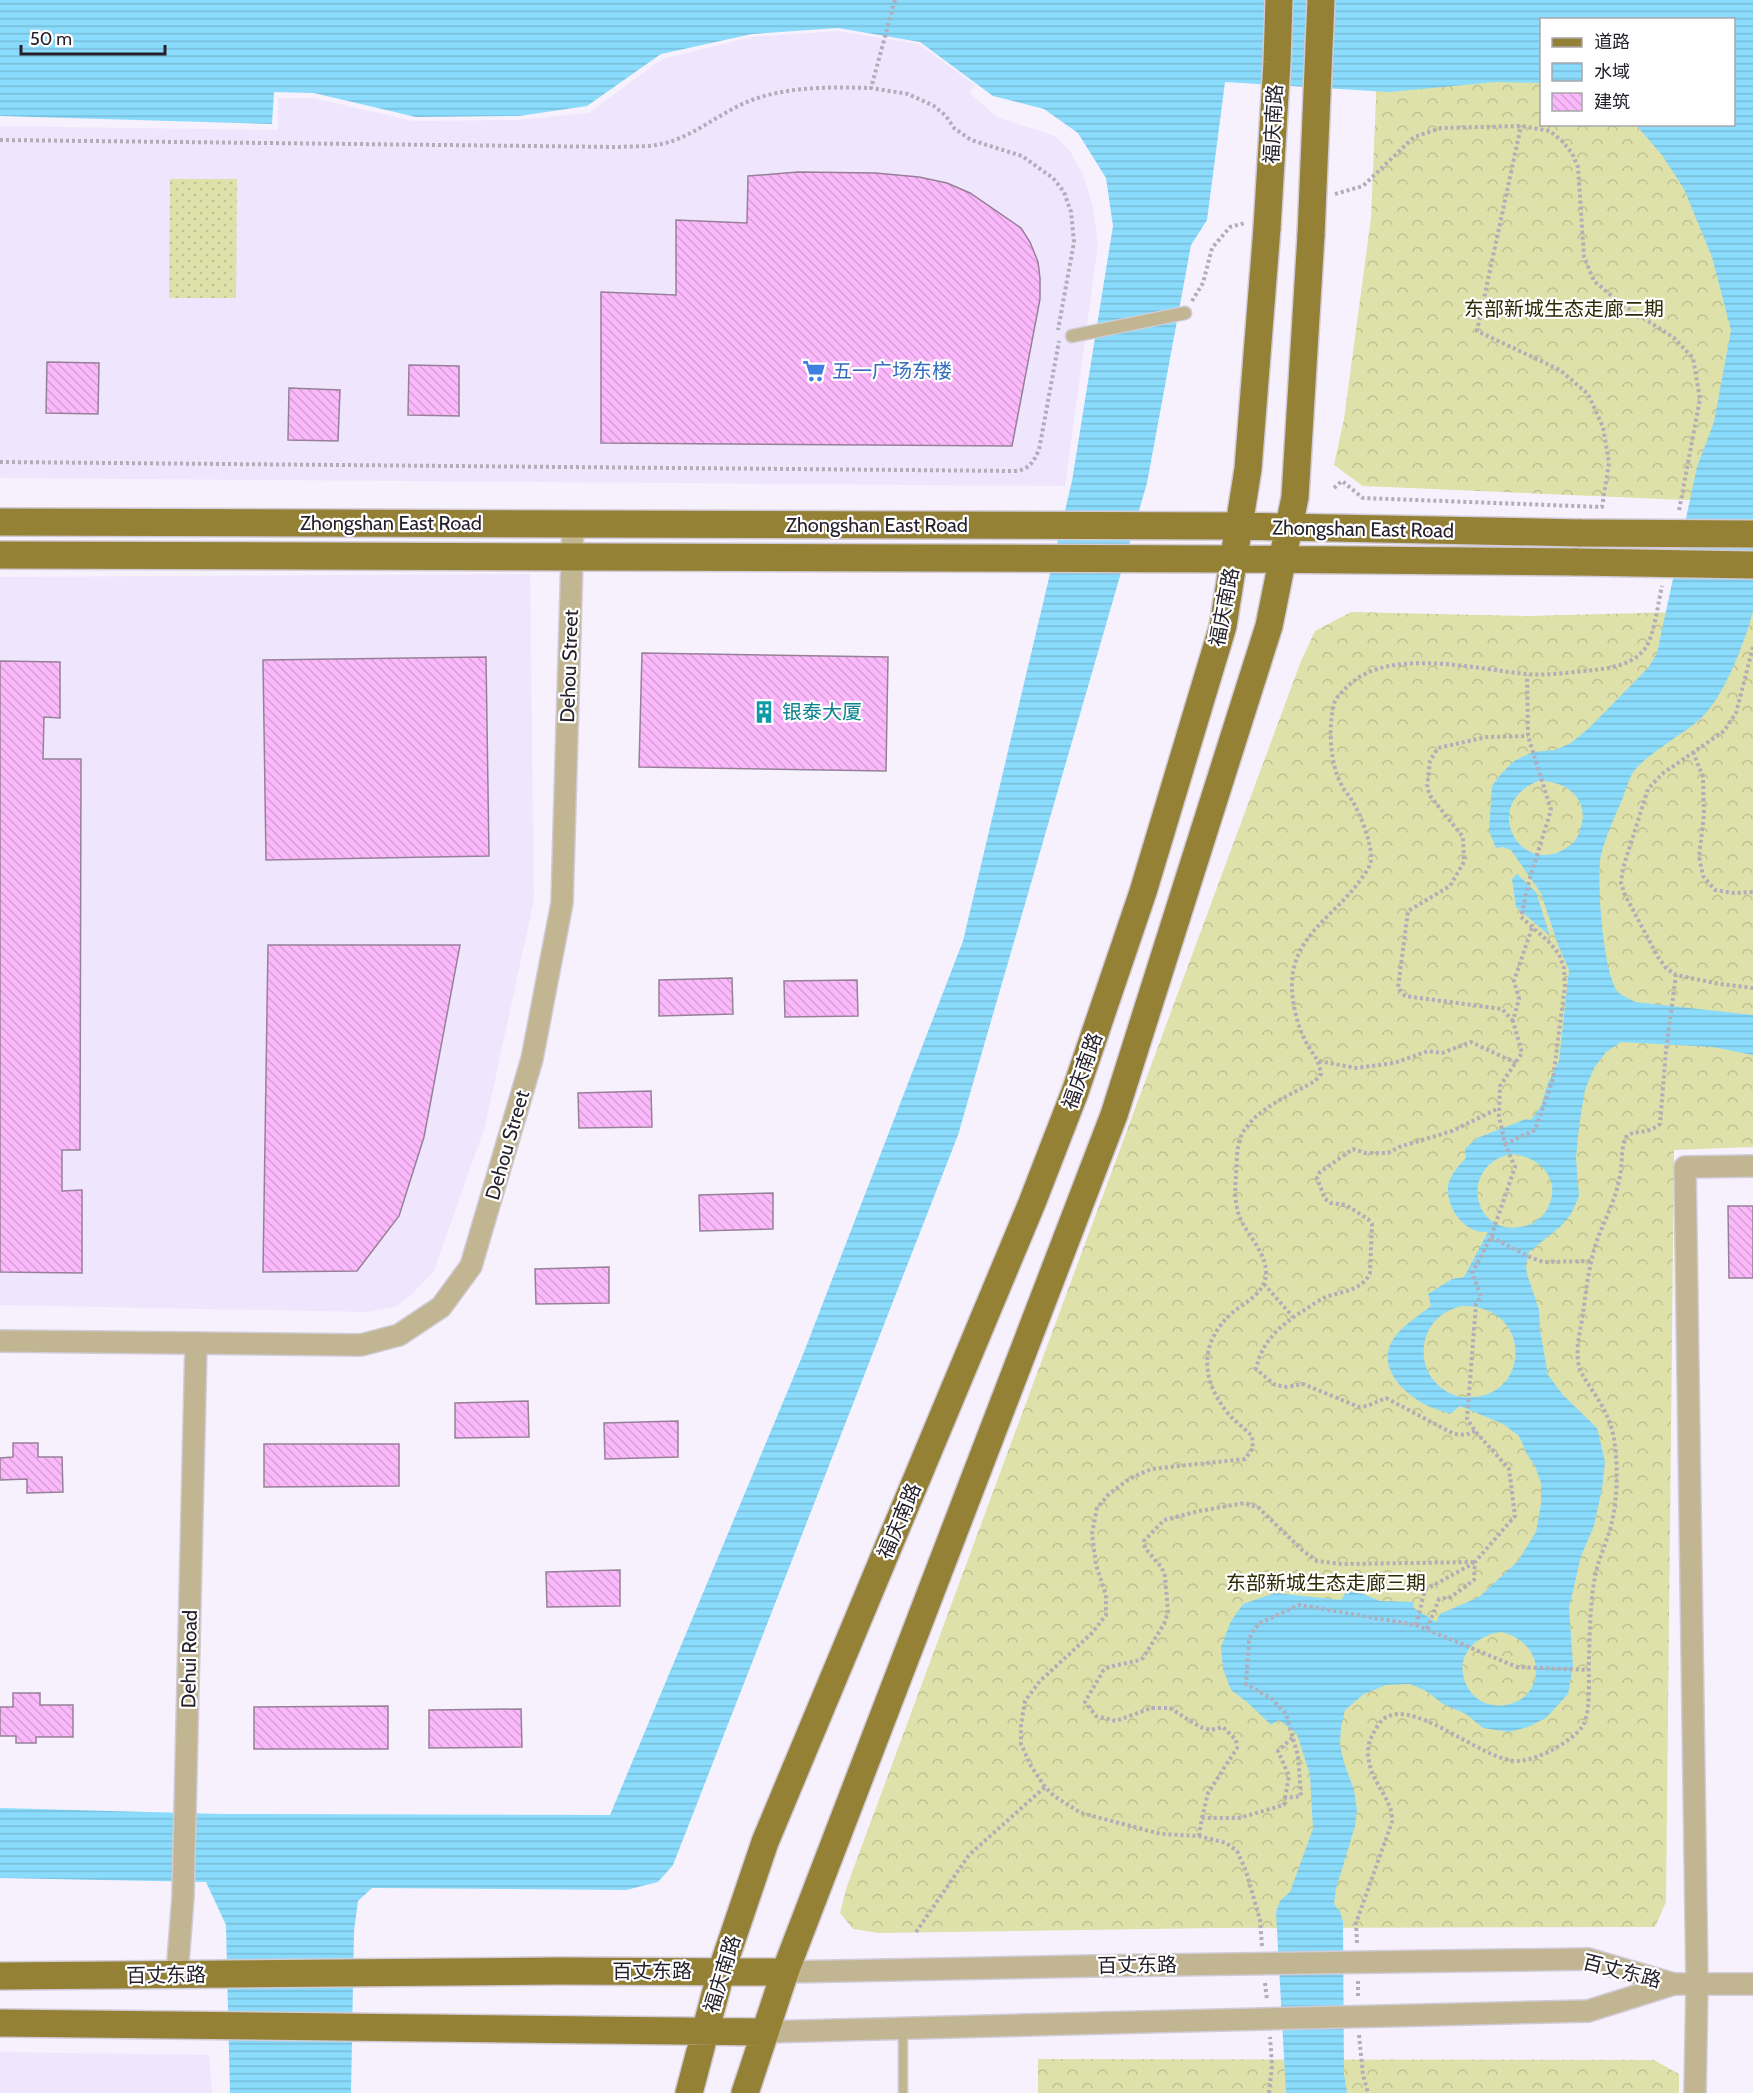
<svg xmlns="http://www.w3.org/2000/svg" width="1753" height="2093" font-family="Cabin,'Noto Sans SC',sans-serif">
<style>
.built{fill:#efe6fd}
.grass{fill:url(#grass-dots)}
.forest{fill:url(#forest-crowns);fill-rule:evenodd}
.water{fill:url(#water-rules);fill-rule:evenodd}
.building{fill:url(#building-back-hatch);stroke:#978097;stroke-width:1.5}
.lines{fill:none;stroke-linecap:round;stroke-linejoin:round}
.service-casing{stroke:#d0cbd7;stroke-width:11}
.pedestrian-casing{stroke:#d0cbd7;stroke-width:15}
.tertiary-casing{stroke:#d0cbd7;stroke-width:24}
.primary-casing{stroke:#d0cbd7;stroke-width:30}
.path{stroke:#b2adb9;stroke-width:4;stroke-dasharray:3 3;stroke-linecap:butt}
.service{stroke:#c1b691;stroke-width:8}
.pedestrian{stroke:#c1b691;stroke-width:12}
.tertiary{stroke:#c1b691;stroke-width:21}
.primary{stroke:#958136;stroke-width:27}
.tertiary-bridge-casing{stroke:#d0cbd7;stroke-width:24;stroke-linecap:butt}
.primary-bridge-casing{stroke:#d0cbd7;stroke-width:30;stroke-linecap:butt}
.tertiary-bridge{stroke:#c1b691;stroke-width:21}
.primary-bridge{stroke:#958136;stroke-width:27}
.labels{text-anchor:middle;stroke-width:4.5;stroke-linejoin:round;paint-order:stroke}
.street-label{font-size:20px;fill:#25202b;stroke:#fff}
.park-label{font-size:20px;fill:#2b2c04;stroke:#fff}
.shop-label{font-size:20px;fill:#366cbe;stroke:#fff;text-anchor:start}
.culture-label{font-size:20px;fill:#0d838f;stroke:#fff;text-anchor:start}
</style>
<defs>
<pattern id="grass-dots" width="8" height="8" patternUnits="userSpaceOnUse" patternTransform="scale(1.5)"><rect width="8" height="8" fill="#dee1a9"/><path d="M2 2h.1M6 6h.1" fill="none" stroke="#bec192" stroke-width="1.8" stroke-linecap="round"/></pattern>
<pattern id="forest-crowns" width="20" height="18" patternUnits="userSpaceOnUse" patternTransform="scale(1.5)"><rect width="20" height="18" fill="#dee1a9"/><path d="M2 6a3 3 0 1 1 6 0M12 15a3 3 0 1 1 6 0" fill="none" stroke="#bec192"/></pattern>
<pattern id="water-rules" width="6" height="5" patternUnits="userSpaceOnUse" patternTransform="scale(1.5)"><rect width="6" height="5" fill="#8adbfc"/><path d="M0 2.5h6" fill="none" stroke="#77bcd8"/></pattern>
<pattern id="building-back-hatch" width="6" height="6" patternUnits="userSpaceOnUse" patternTransform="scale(1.5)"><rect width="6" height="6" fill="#fbb9fc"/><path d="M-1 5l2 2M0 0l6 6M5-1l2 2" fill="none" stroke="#d79fd8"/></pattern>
</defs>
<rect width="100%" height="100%" fill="#f6f1fd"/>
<path class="built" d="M838,31L919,44L975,85L969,93L997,117L1055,136L1070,151L1084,177L1093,207L1098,245L1065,486L0,478V126L278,130V98H313L413,121L519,120L589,113L662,59L751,37Z
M530,574L534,900L485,1126L434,1271L413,1293L396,1307L367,1312L0,1305V577Z
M0,2052L209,2055L212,2093H0Z"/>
<path class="grass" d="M170,179H237L236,298H169Z"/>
<path class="forest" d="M1375,0H1753V498L1685,500L1363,486L1334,465L1344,419L1371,218L1376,98ZM1542,20H1734V124H1542Z
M1753,610V1147L1674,1150L1666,1902L1655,1927L1217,1928L879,1933L853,1929L840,1913L847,1886L1301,661L1315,631L1351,612L1529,616Z
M1038,2059L1654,2060L1679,2074V2093H1038Z"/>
<path class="water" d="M0,0H1753V611C1745,642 1723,700 1699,720C1682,735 1642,757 1632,774C1628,782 1625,792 1622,800C1614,818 1606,836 1601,855C1596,878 1603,978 1619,993C1624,997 1631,999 1635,1002L1753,1015V1055L1713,1047L1621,1042L1606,1052L1594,1068L1585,1090L1579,1126L1576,1158L1579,1196L1571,1214L1561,1226L1529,1252L1526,1265L1527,1274L1539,1310L1540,1330L1548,1375L1563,1395L1597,1428L1605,1462L1602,1489L1594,1526L1581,1556L1569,1608L1573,1666L1568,1694L1546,1718L1528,1727L1509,1732L1483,1728L1466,1714L1443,1704L1426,1691L1410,1684L1386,1685L1364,1694L1345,1710L1341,1727L1340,1745L1344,1763L1354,1790L1357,1810L1355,1826L1336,1889L1334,1904L1340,1912L1343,1922L1344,2074L1347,2093H1286L1276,1912L1280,1901L1290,1892L1313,1829L1310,1775L1297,1734L1279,1720L1271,1725L1247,1702L1231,1690L1223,1669L1221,1647L1231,1621L1243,1604L1275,1593L1341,1600L1349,1588L1380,1601L1413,1602L1414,1608L1436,1622L1440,1614L1479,1597L1518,1561L1536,1532L1541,1504V1483L1535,1466L1527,1454L1519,1436L1503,1424L1460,1406L1450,1414C1443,1411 1435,1409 1428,1406C1400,1392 1372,1362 1398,1333C1408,1322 1421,1314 1431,1306L1428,1294L1452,1279L1464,1277L1488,1232C1483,1232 1479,1232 1474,1230C1457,1223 1444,1200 1449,1182C1452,1173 1460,1164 1466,1158L1465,1149L1477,1138L1526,1119L1531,1120L1541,1106L1548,1083L1559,1061L1569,970L1558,945L1541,893L1511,850L1503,847L1496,848L1489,831L1492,786L1500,775L1514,761L1533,752L1555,750L1571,743L1589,728L1648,668L1657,653L1697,467L1714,422L1731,330L1712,257L1684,189L1662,155L1636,125L1734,124V20H1542L1541,83L1496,82L1389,92L1225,82L1207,220L1191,245L1147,483L958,1135L673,1865L658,1882L626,1890L372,1888L358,1901L354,1931L351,2093H230L226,1925L206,1882L0,1878V1808L221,1814L610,1815L804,1352L963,941L1072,481L1113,226L1106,178L1078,133L1044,109L993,96L920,42L838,28L752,34L661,54L587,106L519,116L416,117L314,93L274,92L272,124L0,116ZM1538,781C1567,780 1591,800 1580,830C1578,838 1573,844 1566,848C1521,878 1479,805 1538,781ZM1511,1154C1541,1156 1564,1182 1546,1211C1540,1220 1530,1226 1520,1227C1473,1235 1458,1166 1511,1154ZM1461,1306C1533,1304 1531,1396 1471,1397C1459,1398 1447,1394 1438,1385C1419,1368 1419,1336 1437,1319C1444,1312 1452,1309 1461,1306ZM1501,1632C1556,1645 1541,1712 1493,1705C1483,1704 1473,1697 1468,1688C1452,1659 1473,1636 1501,1632Z
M1517,874L1536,892L1550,936L1516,907L1512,879Z"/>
<path class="building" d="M798,172L875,173L919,177L947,183L970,193L1021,228L1030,242L1038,262L1040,278V299L1012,446L601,443V292L676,295V220L747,223L748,176Z
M47,362L99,363L98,414L46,413Z
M409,365L459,366V416L408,415Z
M289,388L340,390L338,441L288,440Z
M642,653L888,657L886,771L639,767Z
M486,657L489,856L266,860L263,660Z
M0,661L60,662V718L44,717L43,759H81L80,1150H62V1191L82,1190V1273L0,1272Z
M268,945H460L424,1137L399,1216L357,1271L263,1272Z
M732,978L733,1014L659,1016V980Z
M857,980L858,1016L785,1017L784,981Z
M651,1091L652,1127L579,1128L578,1093Z
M773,1193V1229L700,1231L699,1195Z
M1728,1206H1753V1278H1729Z
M609,1267V1303L536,1304L535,1269Z
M528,1401L529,1437L455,1438V1403Z
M678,1421V1457L605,1459L604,1423Z
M13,1443H38V1457H62L63,1492L27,1493V1479L0,1480V1458L13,1457Z
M264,1444H399V1486L264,1487Z
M620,1570V1606L547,1607L546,1572Z
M13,1693H40V1705H73V1737H36V1743H16V1736H0V1707H13Z
M388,1706V1749H254V1707Z
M521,1709L522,1747L429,1748V1710Z"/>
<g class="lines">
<g class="service-casing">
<path id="service" d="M903,2093V2029"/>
</g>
<g class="pedestrian-casing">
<path id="pedestrian" d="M1072,336L1185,313"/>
</g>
<g class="tertiary-casing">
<path id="tertiary" d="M0,1341L361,1345L399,1335L441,1307L471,1266L532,1059L562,903L573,524
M1588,1959L1674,1984H1753
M785,1972L1092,1966
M177,1974L183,1897L196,1343
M1588,2011L1674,1984
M764,2032L1103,2023
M1695,2093L1697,1984L1685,1167L1753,1166"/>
</g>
<g class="primary-casing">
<path id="primary" d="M0,522L1239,526L1581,533
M0,555L1233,559L1577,562
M0,1976L558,1971L785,1972
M0,2023L764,2032
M689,2093L721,1972L765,1842L1032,1203L1075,1092L1143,892L1223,626L1248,469L1267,228
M745,2093L785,1972L1114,1115L1269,626L1295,497L1311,235"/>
</g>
<path class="path" d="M895,0L871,88L908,94L934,106L946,116L954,128L971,140L1022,156L1053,178L1064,192L1071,212L1074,242L1058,330
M0,140L619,147C631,146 644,147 656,145C691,140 719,112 752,100C790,86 831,87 871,88
M1335,194L1363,186L1414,137L1441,128L1521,126L1550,131L1562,141L1572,153L1578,167L1584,257L1594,281L1620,303L1674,338L1693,358L1700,399L1679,511
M1192,301L1203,283L1212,248L1230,227L1245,223
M0,462L1016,471C1030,469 1033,462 1039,450L1059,341
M1334,488L1342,481L1363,498L1602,507L1609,463L1603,427L1588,394L1560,370L1477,331L1521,126
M1753,647L1736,713L1724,731L1662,774L1648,789L1623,868L1621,883L1625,895L1658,957L1666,968L1676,975L1720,984L1753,988
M1693,752L1703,777L1704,815L1699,856L1703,876L1715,890L1734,893L1753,892
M1513,1021L1502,1009L1405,996L1398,988L1408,911L1450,886L1464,862L1463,837L1431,797L1427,788L1430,761L1438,748L1487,737L1528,736
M1319,1061L1356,1068L1394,1063L1428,1051L1442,1053L1471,1042L1516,1063
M1505,1144L1535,1130L1553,1079L1565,986L1564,968L1559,954L1548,941L1521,917L1529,881L1551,810L1528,736L1527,675
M1491,1237L1532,1258L1543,1262L1592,1261
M1264,1284L1293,1317
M1475,1431L1466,1435L1454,1434L1386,1398L1367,1406L1359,1407L1303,1384L1287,1387L1275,1385L1256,1369C1262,1340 1282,1324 1306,1309C1312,1305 1319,1300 1326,1297C1342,1291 1362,1291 1370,1273L1372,1224L1368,1219L1346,1205L1331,1203L1325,1199L1317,1178L1320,1172L1353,1149L1365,1153H1388L1399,1147L1452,1131L1499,1108
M1416,1625L1425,1590L1474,1563
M1427,1629L1439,1599L1451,1597L1474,1580L1475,1562L1515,1516L1509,1469L1475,1431L1467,1419L1476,1304L1481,1296L1472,1273L1491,1237L1515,1167L1505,1144L1499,1116L1500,1086L1522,1053L1513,1021L1519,999L1514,981L1532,928
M1285,1798L1289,1776L1278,1751L1293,1737
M1202,1818L1208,1793L1237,1748L1236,1740L1223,1727L1211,1730L1200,1727L1170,1708H1151L1116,1721L1096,1716L1085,1702L1103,1671L1109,1667L1140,1660L1143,1658L1164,1624L1168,1612L1165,1576L1162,1568L1145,1548L1144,1541L1164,1520L1199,1511L1245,1503L1259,1508L1302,1550L1317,1561L1342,1564L1475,1562
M1199,1836L1202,1818H1239L1284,1805L1285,1798L1301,1796L1298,1756L1286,1714L1272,1699L1246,1684L1249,1641L1252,1632L1260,1623L1299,1605L1416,1625L1517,1667L1588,1670
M916,1932L969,1855L1045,1787
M1357,1943L1356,1923L1392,1822C1392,1818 1392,1812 1390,1808C1383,1787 1369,1779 1368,1752C1368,1741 1373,1734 1378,1725C1404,1686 1482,1764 1520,1761C1539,1759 1571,1742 1582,1727C1592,1712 1588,1675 1589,1657C1590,1629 1590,1600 1596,1572C1600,1555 1608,1539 1612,1522C1617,1499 1618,1470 1615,1446C1613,1425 1604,1407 1592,1390C1586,1380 1579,1372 1578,1360C1576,1344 1581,1329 1583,1313C1586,1290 1589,1266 1596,1243C1604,1221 1616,1199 1620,1176C1623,1162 1620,1149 1627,1135C1640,1130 1647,1134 1660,1124L1666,1050L1676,975
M1262,1946L1260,1920L1246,1871L1237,1851L1226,1843L1199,1836L1161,1834L1081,1813L1054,1796L1045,1787L1031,1766L1021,1744V1725L1025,1701L1040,1681L1092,1633L1106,1615V1595L1096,1565L1092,1534L1097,1508L1109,1494L1129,1479L1151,1469L1245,1459L1253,1448L1252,1436C1244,1428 1233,1420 1226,1411C1200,1377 1200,1342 1232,1313C1245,1302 1266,1293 1266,1273C1266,1253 1249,1237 1241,1220C1234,1205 1235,1190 1236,1175C1237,1162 1236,1146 1242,1134C1256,1108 1291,1095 1315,1081L1321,1074C1318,1057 1313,1055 1306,1042C1297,1025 1292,1004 1292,985C1292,937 1333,917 1359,882C1363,876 1371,867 1371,859C1372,844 1360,812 1351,799C1348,794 1343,790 1341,784C1330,763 1328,727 1334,704C1335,699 1340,694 1344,690C1383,645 1474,669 1526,674C1548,676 1572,672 1594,670C1612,668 1635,664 1646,647C1655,632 1658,603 1662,586
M1358,1981V1997
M1265,1983L1267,2000
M1359,2035L1363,2075L1368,2093
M1269,2093L1272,2065L1270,2037"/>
<use href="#service" class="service"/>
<use href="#pedestrian" class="pedestrian"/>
<use href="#tertiary" class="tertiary"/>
<use href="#primary" class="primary"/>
<g class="tertiary-bridge-casing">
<path id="tertiary-bridge" d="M1092,1966L1588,1959
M1103,2023L1588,2011"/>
</g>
<g class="primary-bridge-casing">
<path id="primary-bridge" d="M1267,228L1277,62L1279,0
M1311,235L1321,0
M1581,533L1753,534
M1577,562L1753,565"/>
</g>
<use href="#tertiary-bridge" class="tertiary-bridge"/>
<use href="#primary-bridge" class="primary-bridge"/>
</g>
<defs>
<g id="supermarket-bare" transform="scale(1.8)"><path d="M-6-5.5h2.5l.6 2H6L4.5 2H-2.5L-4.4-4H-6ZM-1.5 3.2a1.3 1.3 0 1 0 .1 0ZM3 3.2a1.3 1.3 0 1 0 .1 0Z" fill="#3f7fe0" stroke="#fff" stroke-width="2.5" paint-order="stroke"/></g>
<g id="building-bare" transform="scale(1.8)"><path d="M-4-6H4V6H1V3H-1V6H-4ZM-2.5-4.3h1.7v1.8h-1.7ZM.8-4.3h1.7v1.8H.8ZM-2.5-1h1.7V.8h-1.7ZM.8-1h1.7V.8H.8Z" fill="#0f9aa8" stroke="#fff" stroke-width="2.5" paint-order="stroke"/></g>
</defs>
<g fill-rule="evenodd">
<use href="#supermarket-bare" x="814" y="371"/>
<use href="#building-bare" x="764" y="712"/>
</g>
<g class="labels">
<g class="street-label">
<text transform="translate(1273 124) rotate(-87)" y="7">福庆南路</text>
<text x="391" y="530">Zhongshan East Road</text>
<text x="877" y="532">Zhongshan East Road</text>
<text transform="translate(1363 529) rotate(1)" y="7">Zhongshan East Road</text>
<text transform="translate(1224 607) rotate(-79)" y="7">福庆南路</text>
<text transform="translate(569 666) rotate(-88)" y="7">Dehou Street</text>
<text transform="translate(1082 1071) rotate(-70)" y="7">福庆南路</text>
<text transform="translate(507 1145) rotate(-74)" y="7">Dehou Street</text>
<text transform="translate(899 1521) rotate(-67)" y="7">福庆南路</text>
<text transform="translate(189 1659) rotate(-89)" y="7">Dehui Road</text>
<text transform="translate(1137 1965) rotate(-1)" y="7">百丈东路</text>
<text x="652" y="1978">百丈东路</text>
<text transform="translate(1622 1971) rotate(14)" y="7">百丈东路</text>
<text transform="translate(722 1974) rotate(-73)" y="7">福庆南路</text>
<text transform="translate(166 1975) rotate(-1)" y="7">百丈东路</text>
</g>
<g class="park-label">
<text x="1564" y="316">东部新城生态走廊二期</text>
<text x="1326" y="1590">东部新城生态走廊三期</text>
</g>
<g class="shop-label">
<text x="832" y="378">五一广场东楼</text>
</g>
<g class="culture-label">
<text x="782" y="719">银泰大厦</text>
</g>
</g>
<rect x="1540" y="18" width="195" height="108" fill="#ffffff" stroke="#a8a6aa" stroke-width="1.5"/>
<rect x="1552" y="38" width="30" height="9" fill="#958136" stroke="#a8a6aa" stroke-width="1.5"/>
<text x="1594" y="48" font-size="18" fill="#25202b">道路</text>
<rect x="1552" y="63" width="30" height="18" fill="url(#water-rules)" stroke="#a8a6aa" stroke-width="1.5"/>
<text x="1594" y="78" font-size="18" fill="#25202b">水域</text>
<rect x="1552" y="93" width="30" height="18" fill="url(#building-back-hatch)" stroke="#a8a6aa" stroke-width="1.5"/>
<text x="1594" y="108" font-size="18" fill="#25202b">建筑</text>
<path d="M21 45v9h144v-9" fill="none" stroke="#25202b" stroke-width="3"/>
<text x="30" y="45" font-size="18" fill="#25202b" stroke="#ffffff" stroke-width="4.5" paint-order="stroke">50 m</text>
</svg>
